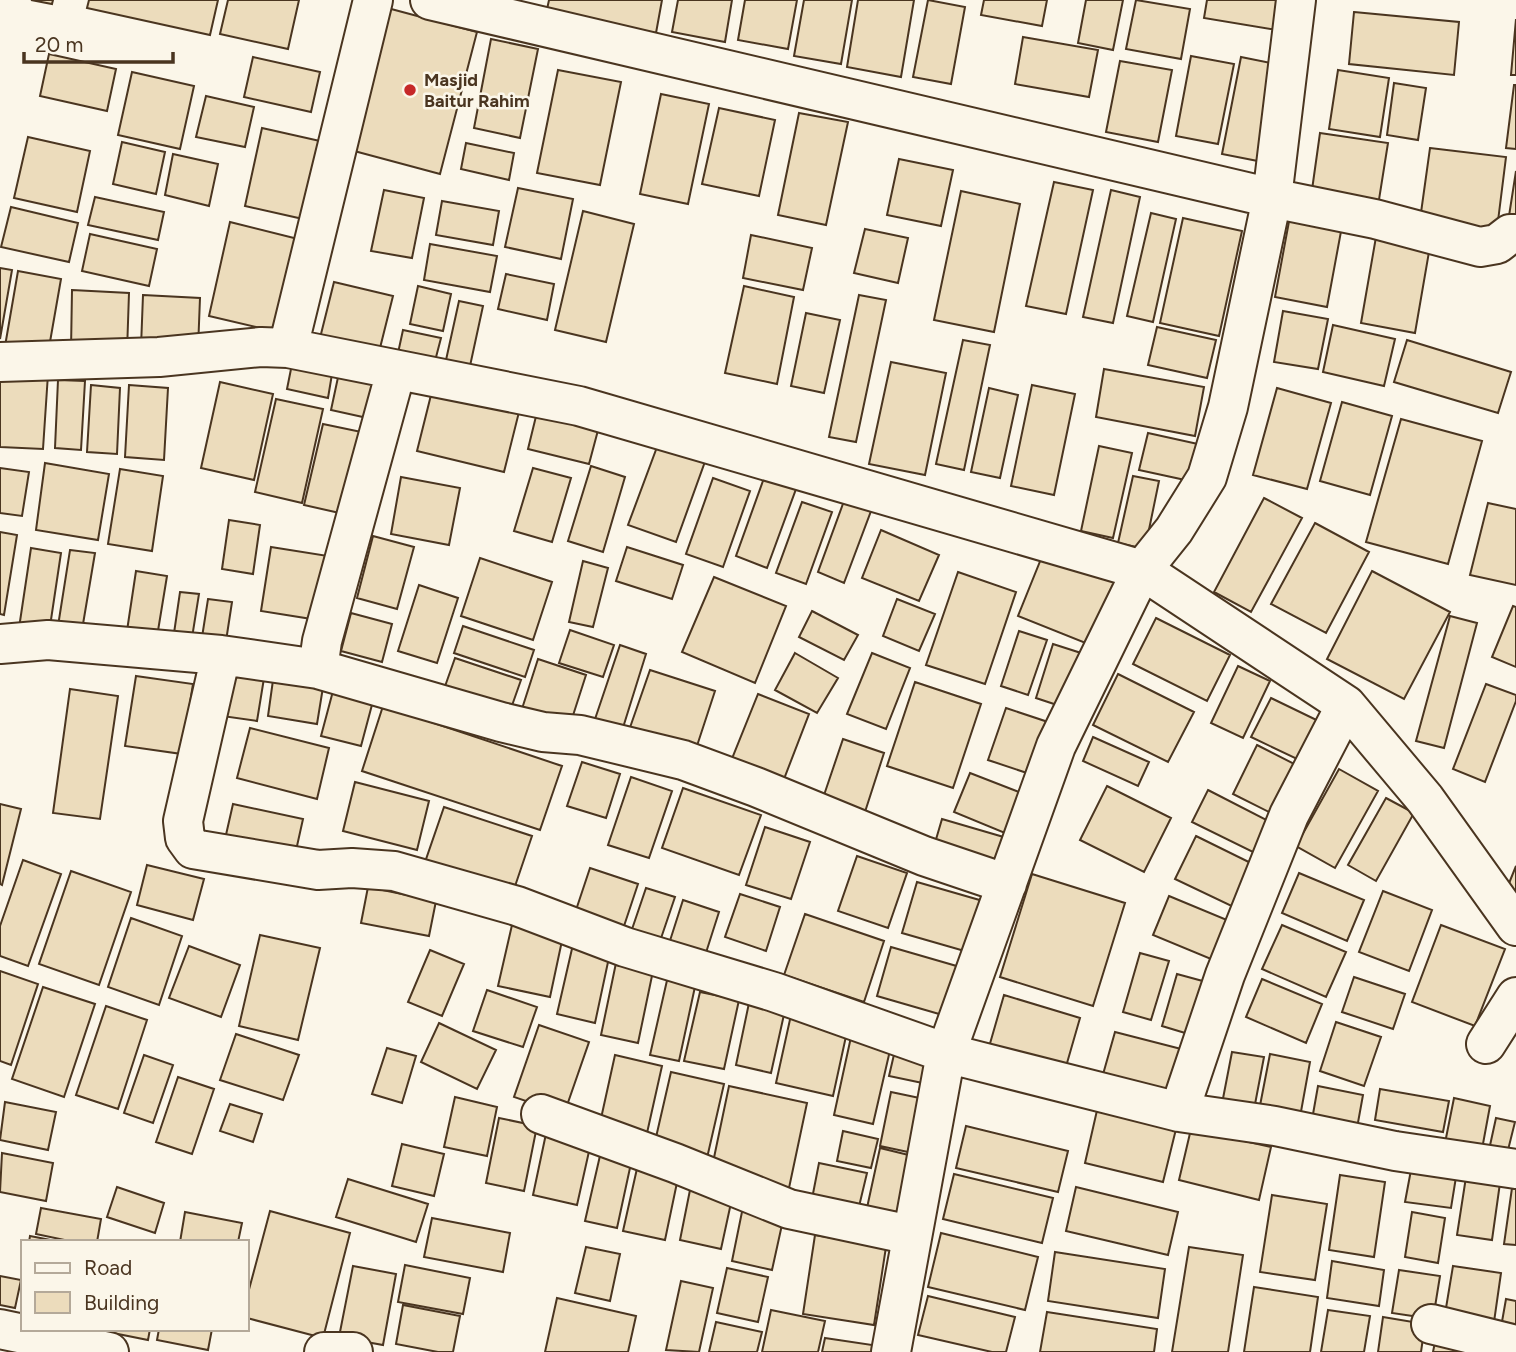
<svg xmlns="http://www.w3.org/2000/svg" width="1516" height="1352" font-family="Figtree,sans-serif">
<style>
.building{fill:#ecdcbc;stroke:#4a3520;stroke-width:2}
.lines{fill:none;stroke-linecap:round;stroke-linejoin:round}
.minor-casing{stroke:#4a3520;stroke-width:42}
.minor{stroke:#fbf6e9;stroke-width:38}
.poi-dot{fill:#c62828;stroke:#fbf6e9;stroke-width:2.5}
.labels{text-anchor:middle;stroke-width:5;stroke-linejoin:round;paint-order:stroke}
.poi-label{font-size:18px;font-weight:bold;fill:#4a3520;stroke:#fbf6e9;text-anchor:start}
</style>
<rect width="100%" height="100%" fill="#fbf6e9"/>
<path class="building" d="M31,0H53L52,4Z
M89,0H218L210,35L87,8Z
M228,0H299L288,49L220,34Z
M549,0H662L656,33L546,14Z
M678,0H732L725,42L672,32Z
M745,0H797L788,49L738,40Z
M804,0H852L841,64L794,56Z
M858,0H914L901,77L847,67Z
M928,0L965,7L951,84L913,77Z
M984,0H1047L1042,26L981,15Z
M1086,0H1123L1113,50L1078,43Z
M1136,0L1190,9L1181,59L1126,49Z
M1207,0H1283L1277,30L1204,18Z
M380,6L477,32L440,174L343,148Z
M1354,12L1459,22L1454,75L1349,64Z
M1516,19V75H1511Z
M1023,37L1098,50L1089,97L1015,84Z
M491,39L538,49L520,138L474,128Z
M49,54L116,69L107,111L40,96Z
M1191,56L1234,64L1218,144L1176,136Z
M253,57L320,72L311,112L244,97Z
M1241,57L1286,66L1268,163L1222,154Z
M1120,61L1172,70L1158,142L1106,132Z
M558,70L621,82L600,185L537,173Z
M1338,70L1389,78L1380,137L1329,129Z
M132,72L194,86L180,149L118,135Z
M1394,83L1426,88L1418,140L1387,135Z
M1514,85H1516V149L1506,148Z
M661,94L709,104L688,204L640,194Z
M206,96L254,107L245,147L196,137Z
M719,108L775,120L759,196L702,184Z
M799,113L848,122L826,225L778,215Z
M262,128L320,141L303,219L245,206Z
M1320,133L1388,143L1378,206L1311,197Z
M28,137L90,151L77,212L14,198Z
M122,142L165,152L156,194L113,184Z
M466,143L514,153L509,180L461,169Z
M1430,148L1506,157L1496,237L1419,227Z
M173,154L218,164L209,206L165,195Z
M899,159L953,170L941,226L887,215Z
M1516,171V217L1509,216Z
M1054,182L1093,190L1066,314L1026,306Z
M518,188L573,199L561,259L505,247Z
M384,190L424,198L412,258L371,251Z
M1111,190L1140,197L1113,323L1083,317Z
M961,191L1020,204L994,332L934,320Z
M95,197L164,212L158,240L88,225Z
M442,201L499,211L493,245L436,235Z
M11,207L78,223L69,262L1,247Z
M583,211L634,224L606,342L555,330Z
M1151,213L1176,219L1153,322L1127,316Z
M1290,216L1342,226L1327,307L1275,297Z
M1183,218L1242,231L1219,336L1160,323Z
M230,222L302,240L281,333L209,316Z
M865,229L908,238L898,283L854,273Z
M90,234L157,249L149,286L82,271Z
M751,235L812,248L803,290L743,278Z
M1376,237L1430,246L1415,333L1361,323Z
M430,244L497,256L490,292L424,280Z
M0,268L12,270L0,339Z
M18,271L61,279L47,359L4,352Z
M506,274L554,284L547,320L498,309Z
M334,282L393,296L379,352L320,338Z
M418,286L451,294L443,331L410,324Z
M744,286L794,297L777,384L725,373Z
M72,290L129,293L127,352L71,350Z
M143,295L200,298L198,349L141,347Z
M859,295L886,300L856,442L829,437Z
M459,301L483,306L470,366L446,360Z
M1283,311L1328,319L1318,369L1274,362Z
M806,313L840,320L824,393L791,386Z
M1333,325L1395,339L1384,386L1323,372Z
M1157,327L1216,340L1207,378L1148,365Z
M403,330L441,338L435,361L398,353Z
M963,340L990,345L964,470L936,464Z
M1407,340L1511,372L1498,413L1394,382Z
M891,362L946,373L925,475L869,464Z
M292,364L332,374L328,398L287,389Z
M340,368L390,380L381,421L331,410Z
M1104,369L1204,387L1195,436L1096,417Z
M0,371L48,374L43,449L0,447Z
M58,380L85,381L81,450L55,448Z
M220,382L273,394L254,480L201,468Z
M434,383L521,404L504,472L417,451Z
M91,385L120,388L117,454L87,452Z
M129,385L168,388L164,460L125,457Z
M1032,385L1075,394L1054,495L1011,486Z
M989,388L1018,395L1000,478L971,472Z
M1277,388L1331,403L1307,489L1253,475Z
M276,399L323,409L302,503L255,492Z
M1342,402L1392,416L1370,495L1320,481Z
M539,404L601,419L589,464L528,449Z
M1401,419L1482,441L1448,564L1366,542Z
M323,424L371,434L353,516L304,505Z
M1148,433L1207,446L1199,483L1139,470Z
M660,439L707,456L676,542L628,525Z
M1099,446L1132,453L1113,538L1081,531Z
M45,463L109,474L98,540L36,530Z
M591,466L625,477L603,552L568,541Z
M0,468L29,472L22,516L0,513Z
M533,468L571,478L552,542L514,531Z
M120,469L163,476L152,551L108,544Z
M1133,476L1159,481L1145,549L1118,543Z
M401,477L460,488L449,545L391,534Z
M713,478L750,491L723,567L686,554Z
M764,478L796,489L767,568L736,556Z
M1264,498L1302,518L1251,612L1214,592Z
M844,501L871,511L844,583L818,572Z
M802,502L832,512L806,584L776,573Z
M1488,503L1516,509V585L1470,575Z
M229,520L260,525L253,574L222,569Z
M1315,523L1369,552L1326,633L1271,604Z
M881,530L939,555L919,601L862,578Z
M0,532L17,535L4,615L0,614Z
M373,536L414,547L397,609L357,598Z
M271,547L328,556L318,620L261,611Z
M627,547L683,565L672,599L616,581Z
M31,548L61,553L49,633L19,628Z
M70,550L95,553L82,630L58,626Z
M1043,554L1127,587L1103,650L1018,616Z
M480,558L552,582L533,640L461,616Z
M583,561L608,568L593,627L569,622Z
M136,571L167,576L155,649L125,644Z
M1372,571L1450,612L1404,699L1327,659Z
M958,572L1016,592L985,684L926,665Z
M714,577L786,606L755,683L682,652Z
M419,585L458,598L437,663L398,651Z
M180,592L199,594L191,644L173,640Z
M208,599L232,602L224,654L200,650Z
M897,599L935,614L919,651L883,636Z
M1513,606L1516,607V667L1492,657Z
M812,611L858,635L844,660L799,637Z
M351,613L392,624L382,662L341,651Z
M1450,616L1477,623L1444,748L1416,741Z
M1156,618L1230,655L1207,701L1133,664Z
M463,626L534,650L525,677L454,653Z
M570,630L614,645L603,677L559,663Z
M1019,631L1047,640L1028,695L1001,686Z
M1053,644L1081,653L1063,707L1036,698Z
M620,645L646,654L621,734L593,725Z
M795,653L838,678L817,713L775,690Z
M872,653L910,668L886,729L847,714Z
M455,658L521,680L509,714L443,692Z
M538,659L586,675L568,731L520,715Z
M1238,666L1270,681L1243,738L1211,723Z
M229,667L265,672L257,721L222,716Z
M650,670L715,691L692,761L626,739Z
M274,673L324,681L317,724L268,716Z
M1118,674L1194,712L1168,762L1093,725Z
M136,676L193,684L182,754L125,746Z
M915,682L981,704L953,788L887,766Z
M1486,684L1516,695V701L1485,782L1453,769Z
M70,689L118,696L100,819L53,813Z
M333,691L373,701L361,746L321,736Z
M758,694L809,714L779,792L727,771Z
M1271,698L1331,727L1312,766L1251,737Z
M383,706L562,766L540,830L362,771Z
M1006,708L1054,724L1036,776L988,760Z
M250,728L329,748L317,799L237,778Z
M1093,737L1149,762L1138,786L1083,761Z
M843,739L884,753L864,815L822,801Z
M1257,745L1308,771L1283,819L1233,794Z
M582,762L620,774L606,818L567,806Z
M1339,769L1378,791L1335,868L1296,846Z
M970,773L1032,797L1017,838L954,812Z
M631,777L672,791L649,858L608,845Z
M355,782L429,801L417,850L343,831Z
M1107,786L1171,818L1144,872L1080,840Z
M683,788L761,815L739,875L662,848Z
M1208,790L1276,825L1261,856L1192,822Z
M1386,798L1414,813L1376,881L1348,865Z
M0,804L21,809L2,885L0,884Z
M233,804L303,819L293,864L223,848Z
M444,807L532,836L511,898L423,868Z
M942,819L1007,838L998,872L932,853Z
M765,827L810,842L791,899L746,885Z
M1196,836L1263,869L1242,911L1175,879Z
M857,856L907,873L888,928L838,911Z
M23,860L61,874L28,966L0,956V926Z
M147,865L204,879L193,920L137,905Z
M1516,866V908L1501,903Z
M590,868L638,884L622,932L574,916Z
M71,871L131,892L99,985L39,964Z
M1299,873L1364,900L1347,941L1282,913Z
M1032,874L1125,903L1093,1006L1000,977Z
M917,882L983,901L968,952L902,933Z
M368,887L436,901L429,936L361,923Z
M646,888L675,897L657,950L628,941Z
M1383,891L1432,910L1409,971L1359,952Z
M740,894L780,907L766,951L725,937Z
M1169,896L1239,925L1223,964L1153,935Z
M683,900L719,912L703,962L667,950Z
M805,914L884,941L864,1002L784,975Z
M131,918L182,936L159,1005L108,987Z
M512,925L563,936L550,997L498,986Z
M1282,925L1346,952L1326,997L1262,969Z
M1441,925L1505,949L1475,1026L1412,1002Z
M260,935L320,948L298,1040L239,1026Z
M574,940L611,948L595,1023L557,1014Z
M189,946L240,965L221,1017L169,998Z
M891,947L960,967L946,1016L877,996Z
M430,950L464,964L442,1016L408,1002Z
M1140,953L1169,961L1151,1020L1123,1012Z
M616,963L653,971L638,1043L601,1035Z
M0,971L38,984L11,1065L0,1061Z
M1177,974L1210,983L1195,1036L1162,1026Z
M668,976L696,982L679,1061L650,1055Z
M1354,977L1405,994L1393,1029L1342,1012Z
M1262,979L1322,1004L1306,1043L1246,1017Z
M43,987L95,1004L64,1097L12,1079Z
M487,990L537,1007L523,1047L473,1031Z
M700,992L739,1000L724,1069L684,1061Z
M1004,995L1080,1018L1065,1070L989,1047Z
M749,1003L785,1010L771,1073L736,1065Z
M106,1006L147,1020L118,1109L76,1095Z
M791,1015L848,1027L833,1096L776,1083Z
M1336,1022L1381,1037L1364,1086L1320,1071Z
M439,1023L496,1050L477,1089L421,1062Z
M539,1025L589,1042L564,1114L514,1097Z
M1115,1032L1189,1051L1176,1105L1100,1085Z
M236,1034L299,1055L283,1100L220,1080Z
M851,1037L891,1046L873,1124L834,1115Z
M896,1046L943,1056L937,1086L889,1076Z
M387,1048L416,1056L402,1103L372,1094Z
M1232,1052L1264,1057L1252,1120L1220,1114Z
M1270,1054L1310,1062L1298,1128L1257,1121Z
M144,1055L173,1065L153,1123L124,1113Z
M615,1055L662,1066L647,1133L600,1123Z
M671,1072L724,1084L707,1158L654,1146Z
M178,1077L214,1089L192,1154L156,1142Z
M729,1086L807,1103L789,1188L711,1172Z
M1318,1086L1363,1095L1355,1139L1310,1131Z
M1380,1089L1449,1101L1443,1132L1375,1120Z
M891,1092L934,1101L922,1155L880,1146Z
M455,1097L497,1107L487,1156L444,1147Z
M1454,1098L1490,1106L1480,1160L1443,1153Z
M5,1102L56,1112L48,1150L0,1140Z
M230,1104L262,1114L253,1142L220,1131Z
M1098,1106L1177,1125L1163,1182L1085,1163Z
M499,1118L537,1126L524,1191L486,1183Z
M1496,1118L1515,1122L1507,1154L1489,1150Z
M966,1126L1068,1151L1058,1192L956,1168Z
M547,1129L592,1138L577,1205L533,1195Z
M1191,1129L1271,1147L1259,1200L1179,1180Z
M843,1131L878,1139L871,1168L837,1161Z
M402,1144L444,1154L434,1196L392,1186Z
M602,1147L633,1154L617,1228L585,1221Z
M880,1148L925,1159L910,1228L865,1217Z
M2,1153L53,1163L46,1201L0,1192Z
M819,1163L867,1173L856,1219L810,1209Z
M638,1164L679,1173L665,1240L623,1231Z
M1411,1170L1456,1177L1451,1208L1405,1202Z
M954,1174L1053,1198L1042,1243L943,1219Z
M1340,1175L1385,1182L1374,1257L1329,1250Z
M1466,1177L1500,1183L1492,1240L1457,1235Z
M348,1179L428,1204L416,1242L336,1217Z
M692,1180L734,1189L721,1249L680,1240Z
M117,1187L164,1203L155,1233L107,1217Z
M1076,1187L1178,1212L1168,1255L1066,1231Z
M1512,1188L1516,1189V1245L1504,1244Z
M1272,1195L1327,1204L1315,1280L1260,1272Z
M744,1202L785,1211L772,1270L732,1261Z
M41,1208L101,1219L97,1242H74L36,1234Z
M270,1211L350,1233L323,1338L247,1318V1297Z
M185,1212L242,1223L238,1242H180Z
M1412,1212L1445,1218L1438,1263L1405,1257Z
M432,1218L510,1233L503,1272L424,1257Z
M941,1233L1038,1257L1025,1310L928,1287Z
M815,1235L886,1247L874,1325L803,1314Z
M30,1236L61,1242H29Z
M586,1247L620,1254L610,1301L575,1293Z
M1189,1247L1243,1255L1228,1352H1172Z
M1055,1252L1165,1269L1158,1318L1048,1301Z
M1332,1261L1384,1270L1379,1306L1327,1298Z
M405,1265L470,1278L463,1314L398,1302Z
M353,1266L396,1274L383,1345L339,1337Z
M1453,1266L1501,1273L1494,1322L1445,1314Z
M727,1268L768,1277L758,1322L717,1313Z
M1399,1270L1440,1276L1433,1319L1392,1313Z
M0,1276L21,1280L15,1308L0,1305Z
M681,1281L713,1288L699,1352L666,1350Z
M1254,1287L1318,1297L1310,1352H1244Z
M928,1296L1015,1317L1006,1352H992L918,1335Z
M557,1298L636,1316L628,1352H545Z
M1506,1299L1516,1301V1336L1500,1333Z
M403,1305L460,1316L453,1352H438L396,1344Z
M771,1310L825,1321L818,1352H762Z
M1328,1310L1370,1316L1364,1352H1321Z
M1047,1312L1157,1329L1154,1352H1040Z
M1383,1317L1425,1324L1421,1352H1378Z
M716,1322L762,1332L757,1352H709Z
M93,1329H150L148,1340Z
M159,1329H212L208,1350L157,1340Z
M825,1338L879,1346L878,1352H822Z
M1435,1342L1469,1352H1433Z"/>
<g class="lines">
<g class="minor-casing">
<path id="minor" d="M430,0L1272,198L1375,219L1480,247L1497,244L1510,234H1516
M288,348L373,0
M0,362L159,357L261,347L288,348L579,406L1142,570L1346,705L1425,799L1516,926
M0,644L48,640L221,655L318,669L501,722L543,732L580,735L683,760L756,787L924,856L1007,884
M221,655L183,821L185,838L193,849L318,870L352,868L394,871L517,906L625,947L774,992L946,1053L1179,1112L1275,1126L1395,1151L1516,1169
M318,669L322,641L396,371
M1486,1044L1516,997
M1179,1112L1225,975L1289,815L1346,705
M541,1114L675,1163L789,1209L911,1235
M1431,1324L1516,1345
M0,1329L109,1352
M324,1352H353
M891,1352L946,1053L1056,746L1142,570L1174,530L1207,477L1228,407L1272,198L1296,0"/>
</g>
<use href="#minor" class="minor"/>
</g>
<circle class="poi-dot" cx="410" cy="90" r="7"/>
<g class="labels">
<g class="poi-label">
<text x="424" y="86">Masjid<tspan x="424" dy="21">Baitur Rahim</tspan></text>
</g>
</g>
<rect x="21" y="1240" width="228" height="91" fill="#fbf6e9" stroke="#b4a999" stroke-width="2"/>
<rect x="35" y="1263" width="35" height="10" fill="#fbf6e9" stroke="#b4a999" stroke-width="2"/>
<text x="84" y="1275" font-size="21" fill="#4a3520">Road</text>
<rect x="35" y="1292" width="35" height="21" fill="#ecdcbc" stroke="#b4a999" stroke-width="2"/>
<text x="84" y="1310" font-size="21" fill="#4a3520">Building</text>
<path d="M24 52v10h149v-10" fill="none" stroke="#4a3520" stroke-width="3.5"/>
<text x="35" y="52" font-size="21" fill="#4a3520" stroke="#fbf6e9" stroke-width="5" paint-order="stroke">20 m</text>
</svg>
